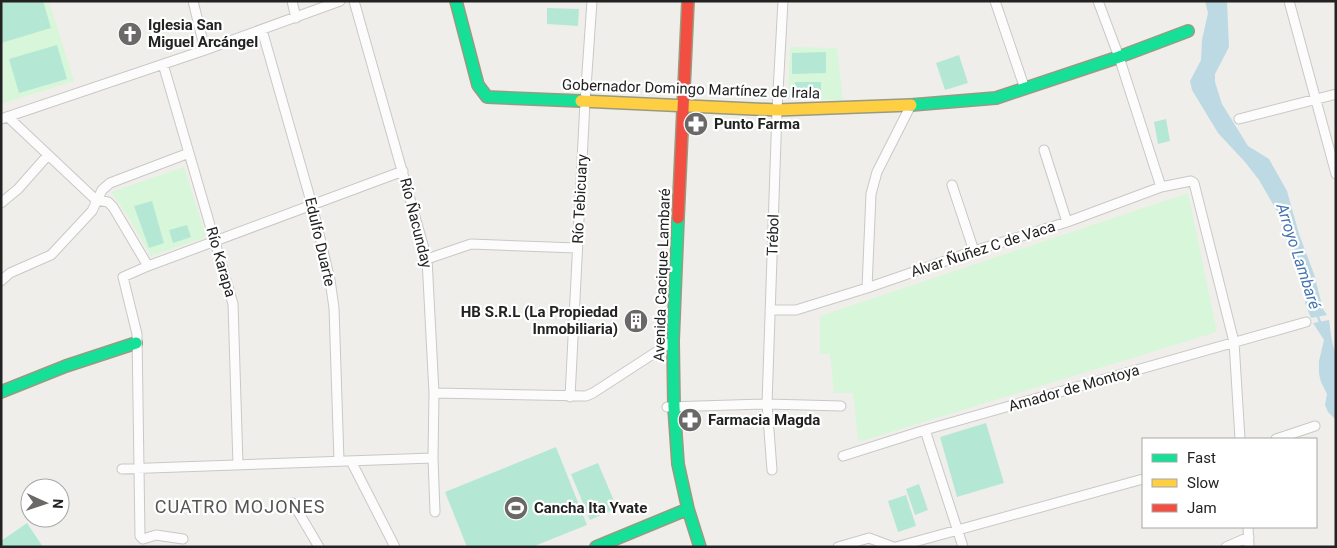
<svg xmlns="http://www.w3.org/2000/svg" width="1337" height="548" font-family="Roboto,sans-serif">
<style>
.park{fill:#d8f6da}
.pitch{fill:#b4e8d5}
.water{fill:#bddae4}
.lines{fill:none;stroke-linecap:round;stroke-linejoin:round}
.stream{stroke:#bddae4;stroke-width:2.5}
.street-casing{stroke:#c9c8c6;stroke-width:11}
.fast-casing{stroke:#989b80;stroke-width:14}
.slow-casing{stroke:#989b80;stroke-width:14}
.jam-casing{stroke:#989b80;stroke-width:14}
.street{stroke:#fdfcfc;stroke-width:9}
.fast{stroke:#16e098;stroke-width:11}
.slow{stroke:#ffcf43;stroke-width:11}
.jam{stroke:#f24e42;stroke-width:11}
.labels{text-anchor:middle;stroke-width:4.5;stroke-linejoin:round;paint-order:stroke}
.poi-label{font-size:15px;font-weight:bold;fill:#222;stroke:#fff;text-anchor:start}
.street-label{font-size:15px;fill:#222;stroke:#fff}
.water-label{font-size:16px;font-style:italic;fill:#4474b0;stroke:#fff}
.quarter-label{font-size:18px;letter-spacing:1px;fill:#555;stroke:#fff}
</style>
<rect width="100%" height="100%" fill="#f0eeea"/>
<path class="park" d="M1,1H49L74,81L1,104Z
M790,47L837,48L843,100L788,99Z
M184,167L206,237L151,256L127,215L111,192Z
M1188,193L1217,332L861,441L858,439L853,393H834L830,354H820V316Z"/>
<path class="pitch" d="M1,1H43L51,28L1,43Z
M547,8L579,9L578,26L547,24Z
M57,45L67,79L19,93L9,59Z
M826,52V73L792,74V53Z
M959,55L968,83L945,90L936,63Z
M795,82H821V96H795Z
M1166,119L1170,141L1158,144L1154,122Z
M152,201L164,243L149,248L134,206Z
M187,225L191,237L173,243L169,230Z
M986,423L1004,483L957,497L940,437Z
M556,447L587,525L532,547H467L445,492Z
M598,463L617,508L590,520L571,474Z
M919,484L928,510L915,515L906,489Z
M906,495L916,526L898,532L888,501Z
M27,523L43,547H1V541Z"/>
<path class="water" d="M1205,1H1227L1229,47L1215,74V82L1222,104L1248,146L1269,159L1287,191L1299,234L1314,274L1323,309L1327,315L1311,318L1305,303L1306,289L1304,277L1288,230L1259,180L1245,162L1218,133L1192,90L1190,81L1201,60L1202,40L1208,13Z
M1329,320C1331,331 1331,343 1336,354V420L1328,412L1325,405L1327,394L1321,382L1319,374V361L1324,340L1313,323Z"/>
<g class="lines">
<path class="stream" d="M1317,314L1321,325"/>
<g class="street-casing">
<path id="street" d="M193,1L205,50
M292,1L296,18
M354,1L427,259L434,393L433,458L435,512
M995,1L1025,89
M1098,1L1119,57L1161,187
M1289,1L1336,174
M262,30L312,205L330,280L334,308L339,461
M163,64L233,304L238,465
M8,117L96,200L108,202L113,207L148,266
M1,119L205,50L340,1
M1239,119L1336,94
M1044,150L1067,222
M952,185L974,251
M1,203L18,189L48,155
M427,259L471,244L577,248
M1,281L10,273L51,255L92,211L102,190L110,183L189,153
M867,288L871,194L877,172L911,105
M770,310H796L867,288L974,251L1067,222L1161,187L1191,181L1194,183L1234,342L1240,439
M434,393L586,396L593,393L673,341
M570,397L585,102L592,1
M667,407L767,404L841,406
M925,430L963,547
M1276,439L1315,426
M843,456L925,430L1306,322
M351,461L395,547
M122,469L433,458
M772,470L767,404L777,110L783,1
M293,503L319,547
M1248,527L1249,547
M183,539L156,535L143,539L140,536L137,334L123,277L148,266L403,171
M838,547L869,538L893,547
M896,547L1143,479
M1226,547L1249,537"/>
</g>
<g class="fast-casing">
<path id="fast" d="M456,1L478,85L487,97L581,101
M911,105L996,98L1119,57L1188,31
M678,218L673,341L674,407L678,464L688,509L700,547
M1,392L66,366L136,343
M596,547L688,509"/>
</g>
<g class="slow-casing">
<path id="slow" d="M581,101L777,110L911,105"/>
</g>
<g class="jam-casing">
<path id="jam" d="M678,218L688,1"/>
</g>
<use href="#street" class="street"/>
<use href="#fast" class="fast"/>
<use href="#slow" class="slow"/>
<use href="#jam" class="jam"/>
</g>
<defs>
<g id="church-disc" transform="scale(1.25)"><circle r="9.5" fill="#6a6968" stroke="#fff"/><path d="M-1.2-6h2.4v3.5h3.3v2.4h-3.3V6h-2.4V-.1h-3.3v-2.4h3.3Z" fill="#fff"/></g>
<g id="pharmacy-disc" transform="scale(1.25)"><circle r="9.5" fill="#6a6968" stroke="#fff"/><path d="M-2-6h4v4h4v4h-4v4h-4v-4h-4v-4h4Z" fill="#fff"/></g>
<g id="building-disc" transform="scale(1.25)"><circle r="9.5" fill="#6a6968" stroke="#fff"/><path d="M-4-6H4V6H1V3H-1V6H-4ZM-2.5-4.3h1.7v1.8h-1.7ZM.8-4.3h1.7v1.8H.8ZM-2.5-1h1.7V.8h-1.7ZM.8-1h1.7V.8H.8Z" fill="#fff"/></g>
<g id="stadium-disc" transform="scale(1.25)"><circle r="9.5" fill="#6a6968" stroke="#fff"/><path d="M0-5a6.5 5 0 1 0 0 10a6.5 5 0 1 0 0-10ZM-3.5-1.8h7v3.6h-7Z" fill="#fff"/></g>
</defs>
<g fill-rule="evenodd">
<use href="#church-disc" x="130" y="34"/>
<use href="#pharmacy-disc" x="696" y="124"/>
<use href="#building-disc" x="636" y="321"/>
<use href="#pharmacy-disc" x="690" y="420"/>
<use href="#stadium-disc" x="516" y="508"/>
</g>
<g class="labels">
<g class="poi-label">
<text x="148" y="30">Iglesia San<tspan x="148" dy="17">Miguel Arcángel</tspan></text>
<text x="714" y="129">Punto Farma</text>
<text x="618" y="317" text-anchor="end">HB S.R.L (La Propiedad<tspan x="618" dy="17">Inmobiliaria)</tspan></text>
<text x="708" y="425">Farmacia Magda</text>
<text x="534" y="513">Cancha Ita Yvate</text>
</g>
<g class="street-label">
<text transform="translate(691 89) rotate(2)" y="5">Gobernador Domingo Martínez de Irala</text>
<text transform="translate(580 199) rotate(-87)" y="5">Río Tebicuary</text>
<text transform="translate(416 223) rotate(76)" y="5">Río Ñacunday</text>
<text transform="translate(773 235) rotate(-88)" y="5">Trébol</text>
<text transform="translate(320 242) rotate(77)" y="5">Edulfo Duarte</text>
<text transform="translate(983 249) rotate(-18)" y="5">Alvar Ñuñez C de Vaca</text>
<text transform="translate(221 262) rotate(74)" y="5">Río Karapa</text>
<text transform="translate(662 275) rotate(-88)" y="5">Avenida Cacique Lambaré</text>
<text transform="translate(1074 388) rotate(-16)" y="5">Amador de Montoya</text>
</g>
<g class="water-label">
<text transform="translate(1299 256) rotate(72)" y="6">Arroyo Lambaré</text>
</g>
<g class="quarter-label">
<text x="240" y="513">CUATRO MOJONES</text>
</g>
</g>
<rect width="1337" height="548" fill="none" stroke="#222222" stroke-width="5"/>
<rect x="1142" y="438" width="175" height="90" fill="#ffffff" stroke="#a7a7a7"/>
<rect x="1152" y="454" width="25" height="8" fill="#16e098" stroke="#a7a7a7"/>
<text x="1187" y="463" font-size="15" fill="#222222">Fast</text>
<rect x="1152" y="479" width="25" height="8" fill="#ffcf43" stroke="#a7a7a7"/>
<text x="1187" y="488" font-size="15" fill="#222222">Slow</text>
<rect x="1152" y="504" width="25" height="8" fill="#f24e42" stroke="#a7a7a7"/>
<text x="1187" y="513" font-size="15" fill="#222222">Jam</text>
<g transform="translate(45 503) rotate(93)"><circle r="24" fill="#ffffff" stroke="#a7a7a7"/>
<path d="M0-4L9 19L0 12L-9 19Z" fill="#6a6968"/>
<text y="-8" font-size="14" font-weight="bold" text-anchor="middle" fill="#222222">N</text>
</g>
</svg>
